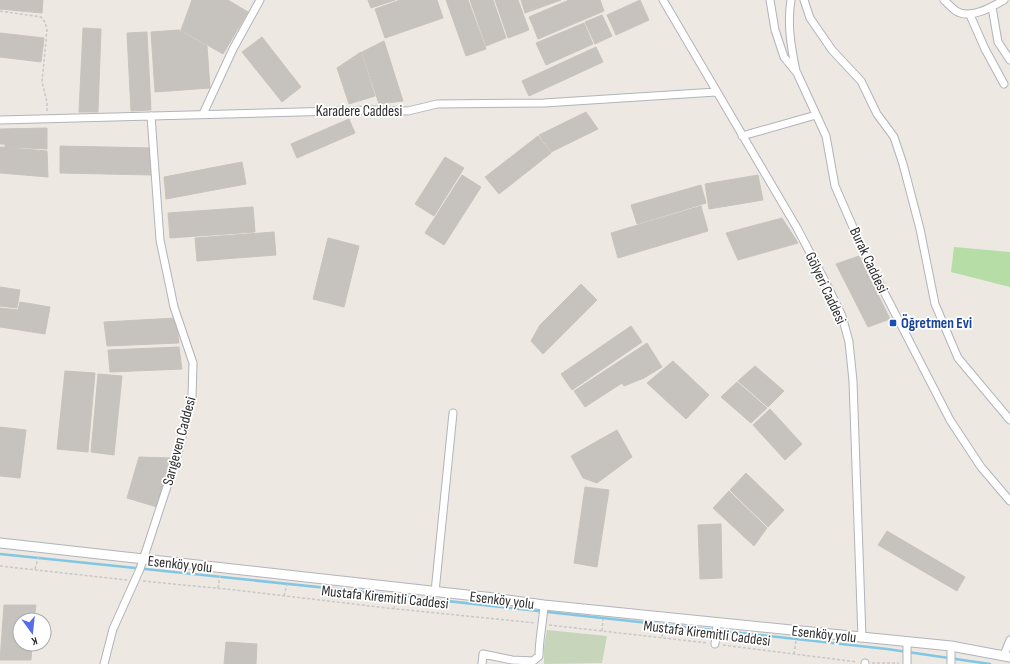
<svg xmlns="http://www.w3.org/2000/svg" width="1010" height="664" font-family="'Sofia Sans Condensed',sans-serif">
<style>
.green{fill:#b6dda5}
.cemetery{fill:#c7d5bb}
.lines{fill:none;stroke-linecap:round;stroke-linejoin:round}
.stream{stroke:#81c6e2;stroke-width:2.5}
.building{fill:#c6c2bd;stroke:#c8c4bb}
.minor-casing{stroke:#b2b3bc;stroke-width:9}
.tertiary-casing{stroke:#b2b3bc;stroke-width:11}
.path{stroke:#c8c8c8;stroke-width:1.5;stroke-dasharray:3 2;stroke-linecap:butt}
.minor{stroke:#fff;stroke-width:7}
.tertiary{stroke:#fff;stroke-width:9}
.transit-dot{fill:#1a4fb4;stroke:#fff;stroke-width:1.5}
.labels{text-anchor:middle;stroke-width:3.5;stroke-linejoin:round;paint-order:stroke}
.street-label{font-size:15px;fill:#2d2d2d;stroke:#fff}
.transit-label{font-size:15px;font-weight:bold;fill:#164399;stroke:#fff;text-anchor:start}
</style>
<rect width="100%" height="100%" fill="#ede8e2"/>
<path class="green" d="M954,247L1010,252V287L951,272Z"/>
<path class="cemetery" d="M547,630L607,636L602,663L544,664V647Z"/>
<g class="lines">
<path class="stream" d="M0,554L337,589L887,649L990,664"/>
</g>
<path class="building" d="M0,0H43L42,13L0,9Z
M192,0H228L248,12L223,54L181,30Z
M368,0H395L371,8Z
M400,0H437L443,18L385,38L375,9Z
M446,0H468L486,49L466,56Z
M470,0H493L506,38L486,46Z
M495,0H518L529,30L508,38Z
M521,0H561L525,13Z
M569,0H593L533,26L529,17Z
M593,0H600L604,11L538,39L533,26Z
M640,0L649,20L616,35L607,15Z
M602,15L612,36L595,44L585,22Z
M584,23L593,44L546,65L536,43Z
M83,28L101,29L98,112H79Z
M179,30L207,46L210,88L155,92L151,32Z
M147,32L151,110L131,111L127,33Z
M0,33L44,38L41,62L0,57Z
M262,37L301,87L282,102L242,52Z
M384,41L403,101L379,104L362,52Z
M596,47L603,62L529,96L522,81Z
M361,52L375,96L349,104L337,68Z
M586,112L598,129L551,152L539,135Z
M349,119L355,133L297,158L291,144Z
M47,128V149L5,147V144H0V129Z
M538,136L551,153L499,194L485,177Z
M60,146L153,148L152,175L60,173Z
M0,147L47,151L48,177L0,173Z
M445,157L464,168L434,216L415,204Z
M242,162L246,184L166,199L164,177Z
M462,175L481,187L444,245L425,233Z
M758,175L763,200L709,209L705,184Z
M701,185L706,203L637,224L631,205Z
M701,206L708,231L618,258L611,233Z
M253,207L255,232L170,238L168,213Z
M782,218L798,243L738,260L726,233Z
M274,232L276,255L197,261L195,238Z
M328,238L359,246L344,307L313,299Z
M859,256L890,319L868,327L836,264Z
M581,284L597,300L543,354L531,341L540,325Z
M0,287L20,290L17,308L0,306Z
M20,302L50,307L45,334L0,327V308L18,310Z
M176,318L179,343L107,346L104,322Z
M631,326L642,342L572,390L561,374Z
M647,343L662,367L644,378L624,386L622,383L585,407L574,391Z
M179,347L182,369L110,372L108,350Z
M673,361L709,395L686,419L647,383Z
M755,366L784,391L768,407L738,381Z
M65,371L95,373L88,452L57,449Z
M98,374L122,376L114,455L91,452Z
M737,382L767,408L751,423L721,397Z
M770,409L802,444L785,460L753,425Z
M0,427L26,430L20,478L0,476Z
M617,430L632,457L597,483L583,478L571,456Z
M139,457L171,458L157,507L127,498Z
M746,473L784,510L768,527L730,490Z
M585,487L609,490L597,567L574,563Z
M729,491L767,528L754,546L713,508Z
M721,524L722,578L700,579L698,525Z
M887,531L965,577L957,591L878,545Z
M4,605H36L34,620H20V644H32L31,660H0Z
M226,642L257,644L256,664H224Z"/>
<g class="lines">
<g class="minor-casing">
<path id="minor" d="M663,0L797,228L826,283L842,316L849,342L853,381L862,638
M770,0L775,30L784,57L797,73L826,136L835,186L866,257L950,420L981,467L1010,501
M791,0C787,24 791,47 796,71
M804,0L810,18L832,50L861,81L877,114L894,137L903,164L920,229L935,304L958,358L1010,420
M944,0C948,4 952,8 956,11C970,20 992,7 1004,0
M992,7L998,42L1010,60
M970,15L985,49L1004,84
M203,114L233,49L260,0
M0,120L374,110L408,111L437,104L544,103L716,92
M742,136L816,115
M435,592L453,413
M907,642V664
M715,644L717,624
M951,646V664
M1004,655L1010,640
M865,663V664
M104,664L113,629L140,569L178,453L192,397L193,363L174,307L160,240L151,116
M482,664L483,654L512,660L533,661L539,656C539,639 543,623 544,605"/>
</g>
<g class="tertiary-casing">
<path id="tertiary" d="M0,543L494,598L544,605L951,646L1010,657"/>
</g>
<path class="path" d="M0,11L41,17L45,22L47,30L42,82L47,102V111
M0,566L127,580
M35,569L39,555
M143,581L235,590L396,609L535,623
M218,588L220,576
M284,596L287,584
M394,609L396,595
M549,625L708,643
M602,631L603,619
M662,637L663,625
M723,645L857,662
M794,654L796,640
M872,663H899"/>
<use href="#minor" class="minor"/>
<use href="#tertiary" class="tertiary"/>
</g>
<rect class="transit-dot" x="889" y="319" width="8" height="8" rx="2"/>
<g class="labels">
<g class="street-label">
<text x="359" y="116">Karadere Caddesi</text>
<text transform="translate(869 260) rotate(65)" y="5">Burak Caddesi</text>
<text transform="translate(826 288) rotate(65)" y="5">Gölyeri Caddesi</text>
<text transform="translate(179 441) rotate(-75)" y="5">Sarıgeven Caddesi</text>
<text transform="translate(180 564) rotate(6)" y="5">Esenköy yolu</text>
<text transform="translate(385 597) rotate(6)" y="5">Mustafa Kiremitli Caddesi</text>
<text transform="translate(502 600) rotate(7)" y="5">Esenköy yolu</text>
<text transform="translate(707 633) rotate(7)" y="5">Mustafa Kiremitli Caddesi</text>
<text transform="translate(824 634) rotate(6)" y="5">Esenköy yolu</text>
</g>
<g class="transit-label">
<text x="901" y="328">Öğretmen Evi</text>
</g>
</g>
<g transform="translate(32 632) rotate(165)"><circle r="19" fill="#ffffff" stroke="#ababab"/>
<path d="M0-3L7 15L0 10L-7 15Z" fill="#556de6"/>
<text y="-6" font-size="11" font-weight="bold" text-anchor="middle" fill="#2d2d2d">K</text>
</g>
</svg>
